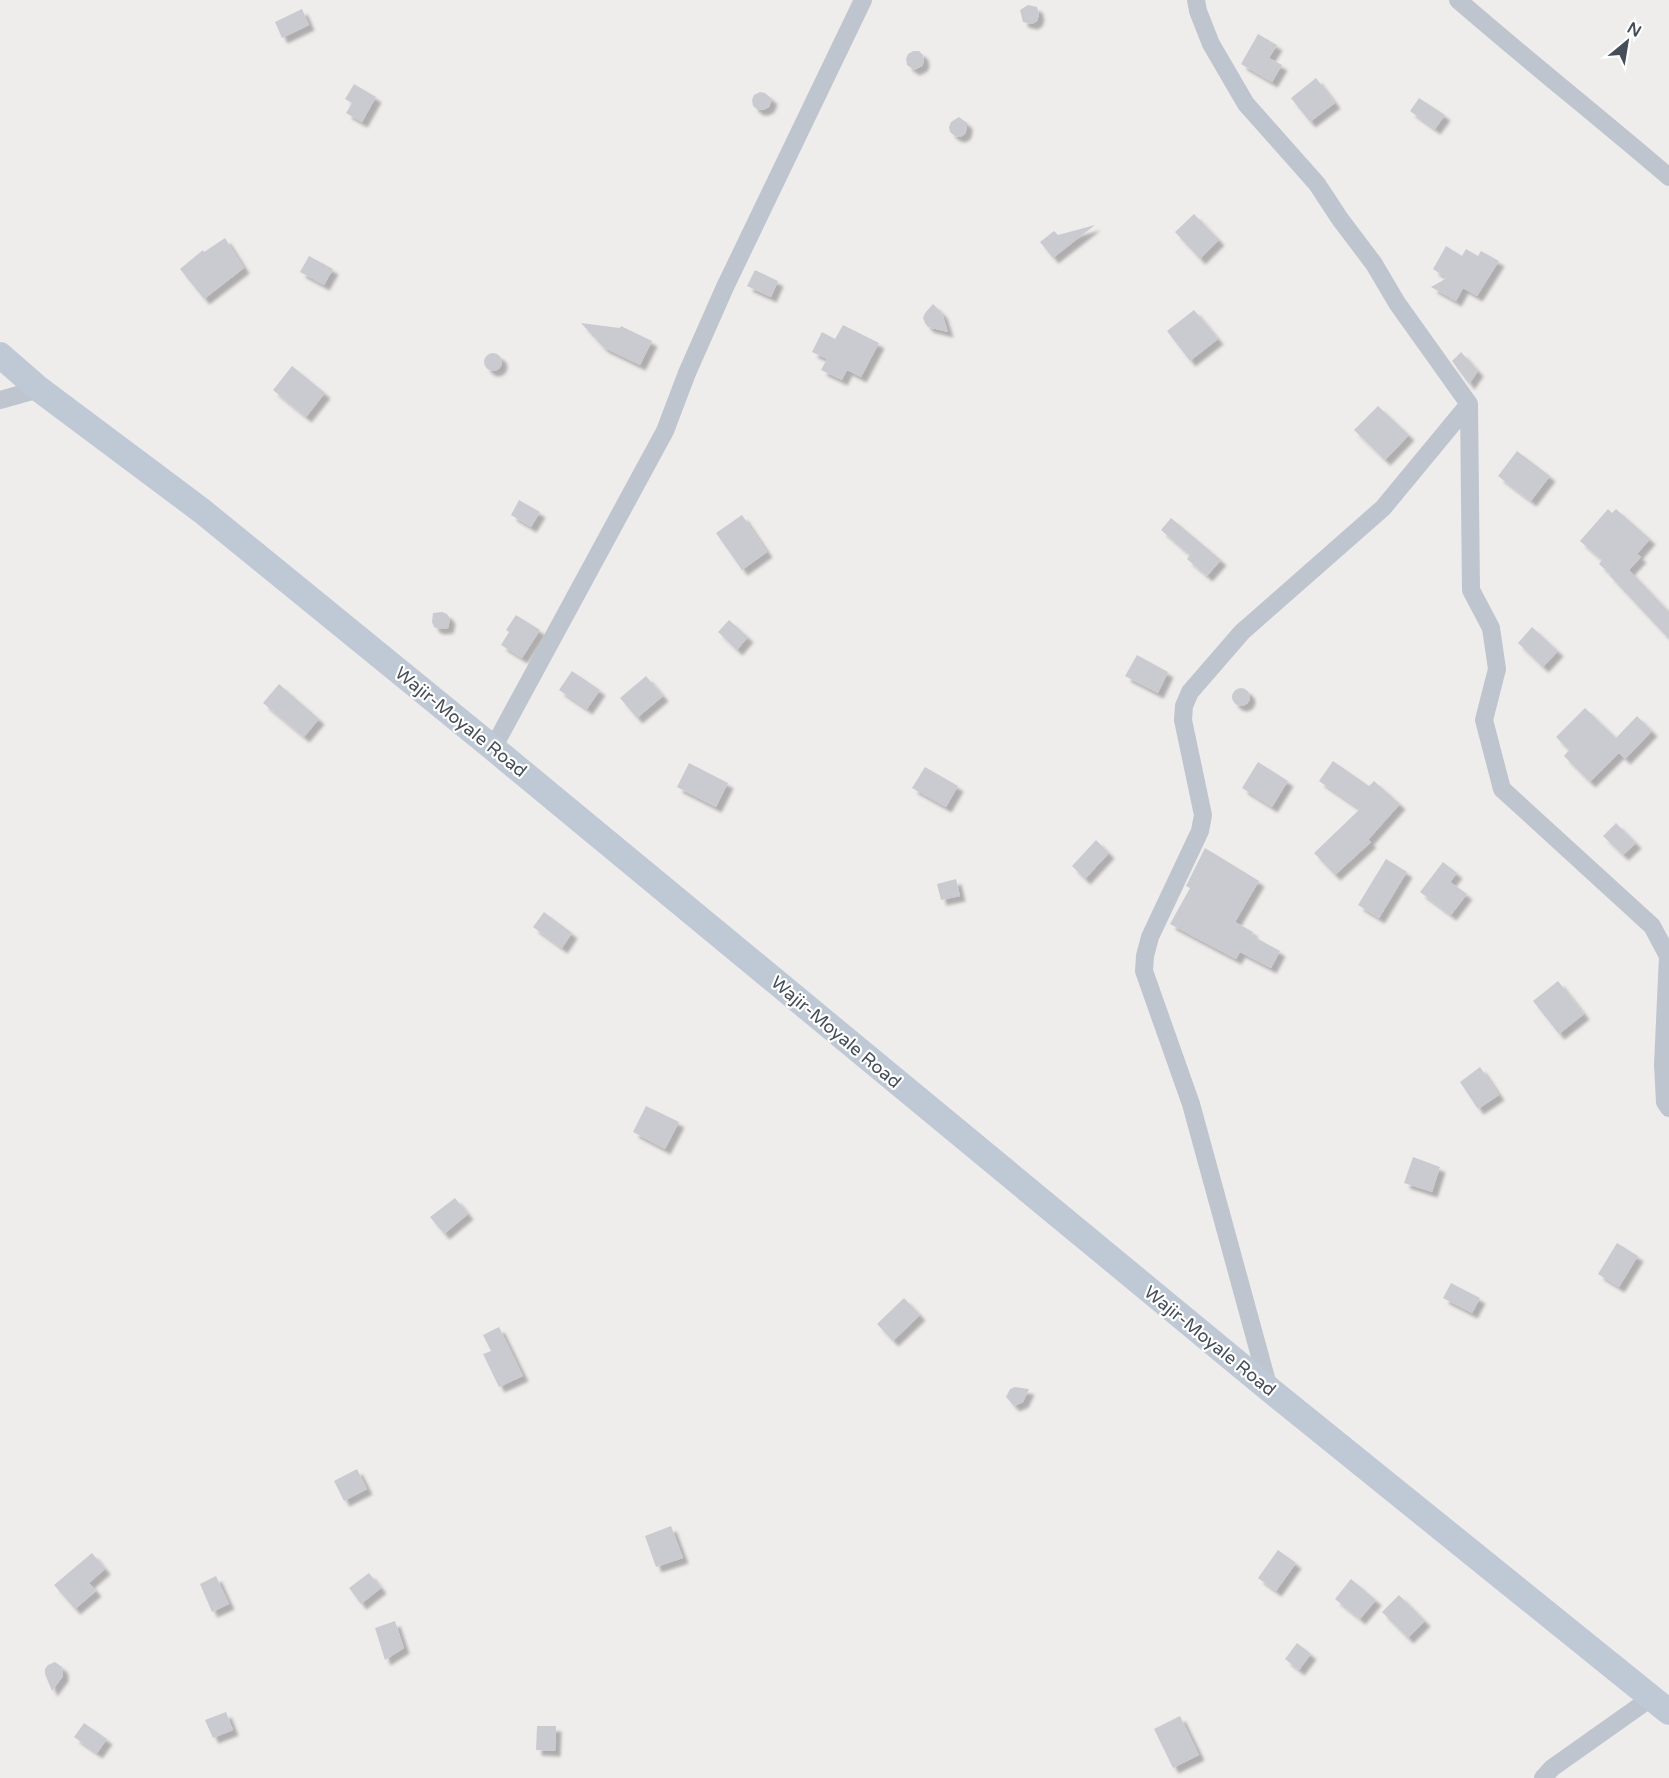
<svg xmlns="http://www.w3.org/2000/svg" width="1669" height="1778" font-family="'Varela Round',sans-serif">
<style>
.building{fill:#cacbd1;filter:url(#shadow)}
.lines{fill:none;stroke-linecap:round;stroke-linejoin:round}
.minor{stroke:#bec5ce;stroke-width:18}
.secondary{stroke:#bfc8d5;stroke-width:26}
.labels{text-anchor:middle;stroke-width:4.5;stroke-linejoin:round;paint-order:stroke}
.street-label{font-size:18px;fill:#464e59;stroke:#fff}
</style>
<defs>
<filter id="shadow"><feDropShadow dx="5.5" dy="5.5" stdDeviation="1.5" flood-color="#0004"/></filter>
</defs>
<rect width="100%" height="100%" fill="#efecec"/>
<path class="building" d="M1028,5L1037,7L1039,15L1037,21L1032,24L1023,22L1020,10Z
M302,9L309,25L282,38L275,22Z
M1258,34L1277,45L1269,58L1282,65L1272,82L1241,64Z
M913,51H919L923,55L924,61L922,66L914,70L907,65L906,59L908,54Z
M1316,78L1335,103L1310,122L1291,98Z
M354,84L376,97L362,122L346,113L352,103L345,99Z
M760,92L765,93L772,99L769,107L763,110H758L753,106L752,100L754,95Z
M1419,98L1445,115L1435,129L1410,111Z
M959,117L967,123V128L965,134L960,137L955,136L950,132L949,127L951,122Z
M1194,214L1219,240L1200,259L1175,232Z
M1095,225L1053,258L1040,242L1054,231L1058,235Z
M225,238L244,268L204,299L180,269L203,250L204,252Z
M1446,246L1462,256L1466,249L1478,256L1481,251L1499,261L1477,296L1463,288L1456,301L1431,287L1447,278L1433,269Z
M309,256L333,269L324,285L300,272Z
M755,270L778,281L771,297L747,286Z
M933,304L942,313L948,332L928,327L925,323L923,318L925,313Z
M1194,310L1218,339L1190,361L1167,331Z
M581,323L620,328L621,326L652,341L640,365L603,347Z
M843,325L879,343L861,377L847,370L842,380L821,370L827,359L812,352L822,332L835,339Z
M1461,352L1478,371L1469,384L1452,361Z
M484 362a9 9 0 1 1 18 0a9 9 0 1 1-18 0Z
M292,366L325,393L306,417L273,390Z
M1378,406L1409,435L1385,460L1354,430Z
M1517,451L1550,476L1531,501L1498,476Z
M519,500L540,512L531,527L511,515Z
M1608,509L1612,513L1616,509L1650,539L1637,554L1641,557L1629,570L1669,612V639L1609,575L1610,574L1599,564L1602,560L1580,541Z
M742,515L767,552L742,570L716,533Z
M1171,518L1221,560L1207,576L1187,559L1190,555L1161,530Z
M442,612L447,614L450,619L448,628L439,629L434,627L432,622L433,613Z
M516,615L540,630L522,658L501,645L509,632L506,630Z
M729,620L748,637L737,650L718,632Z
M1532,627L1558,651L1543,667L1518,643Z
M1137,655L1168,672L1158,693L1125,676Z
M572,671L600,690L587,709L559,690Z
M646,676L663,696L637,718L620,698Z
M279,684L319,719L304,737L263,703Z
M1232 697a9 9 0 1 1 18 0a9 9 0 1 1-18 0Z
M1585,708L1616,738L1637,716L1652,731L1625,759L1619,753L1590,782L1564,756L1569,750L1556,737Z
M1333,761L1369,786L1374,781L1400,804L1368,840L1371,842L1335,875L1314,853L1360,809L1319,781Z
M1258,762L1288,781L1272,807L1242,788Z
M689,763L728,783L716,807L677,787Z
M925,767L958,786L946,807L912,788Z
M1616,823L1636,843L1623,855L1603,836Z
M1096,840L1109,853L1085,879L1072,866Z
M1205,848L1259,881L1235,922L1253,932L1251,935L1280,951L1271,968L1240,952L1236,959L1170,924L1190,888L1186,886Z
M1386,859L1407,872L1379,918L1358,905Z
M1443,862L1457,873L1450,882L1467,894L1451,915L1420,892Z
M956,879L960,896L941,900L937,884Z
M544,912L572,933L562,948L533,927Z
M1558,981L1584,1014L1559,1034L1533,1001Z
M1480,1067L1499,1095L1478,1109L1460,1082Z
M646,1106L679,1122L665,1149L633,1132Z
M1413,1157L1440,1167L1432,1192L1404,1183Z
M455,1198L468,1214L444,1234L430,1217Z
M1617,1243L1638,1256L1619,1287L1598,1274Z
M1451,1283L1480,1298L1472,1313L1443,1298Z
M904,1298L920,1315L893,1341L877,1324Z
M499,1327L523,1376L499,1387L483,1354L491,1351L483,1335Z
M1015,1387L1029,1389L1023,1402L1014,1406L1006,1397L1010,1389Z
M357,1469L367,1489L344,1501L334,1481Z
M671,1526L683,1558L656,1567L645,1536Z
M1278,1550L1296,1563L1276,1591L1258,1578Z
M92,1553L105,1569L89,1583L96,1591L75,1609L54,1585Z
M369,1573L381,1588L361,1604L349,1588Z
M216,1576L229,1604L212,1612L200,1584Z
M1351,1579L1376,1600L1360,1619L1335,1599Z
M1399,1595L1425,1621L1408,1638L1382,1612Z
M395,1621L404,1648L385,1660L375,1628Z
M1297,1643L1311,1654L1299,1670L1285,1659Z
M55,1662L62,1667L63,1671V1676L52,1691L45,1674V1669L48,1665Z
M226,1712L233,1730L213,1738L205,1720Z
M1180,1716L1199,1755L1173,1768L1154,1729Z
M84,1723L107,1739L97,1753L74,1737Z
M537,1726H556L555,1751L536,1750Z"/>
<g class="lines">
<path class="minor" d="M1196,0L1198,11L1211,44L1246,104L1317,184L1340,219L1374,264L1397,303L1469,404L1471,590L1491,628L1497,669L1484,720L1502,789L1652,926L1668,956L1663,1065L1665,1102L1669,1108
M1458,0C1527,60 1599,117 1669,177
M0,400L39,389
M493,748L665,431L687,373L725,287L863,0
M1269,1389L1191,1104L1144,971L1145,956L1150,937L1200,831L1203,815L1183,720L1184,706L1190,692L1242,632L1383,508L1469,404
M1543,1778L1552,1768L1651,1698"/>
<path class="secondary" d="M0,355L39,389L202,511L493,748L1269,1389L1669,1712"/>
</g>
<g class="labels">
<g class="street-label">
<text transform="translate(461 722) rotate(39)" y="6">Wajir-Moyale Road</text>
<text transform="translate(836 1032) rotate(40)" y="6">Wajir-Moyale Road</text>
<text transform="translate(1210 1341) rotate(39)" y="6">Wajir-Moyale Road</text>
</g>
</g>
<g transform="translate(1627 42) rotate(30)" stroke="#ffffff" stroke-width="4.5" paint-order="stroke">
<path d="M0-4.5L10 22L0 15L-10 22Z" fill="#464e59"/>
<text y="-9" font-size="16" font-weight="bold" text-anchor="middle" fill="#464e59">N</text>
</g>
</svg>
